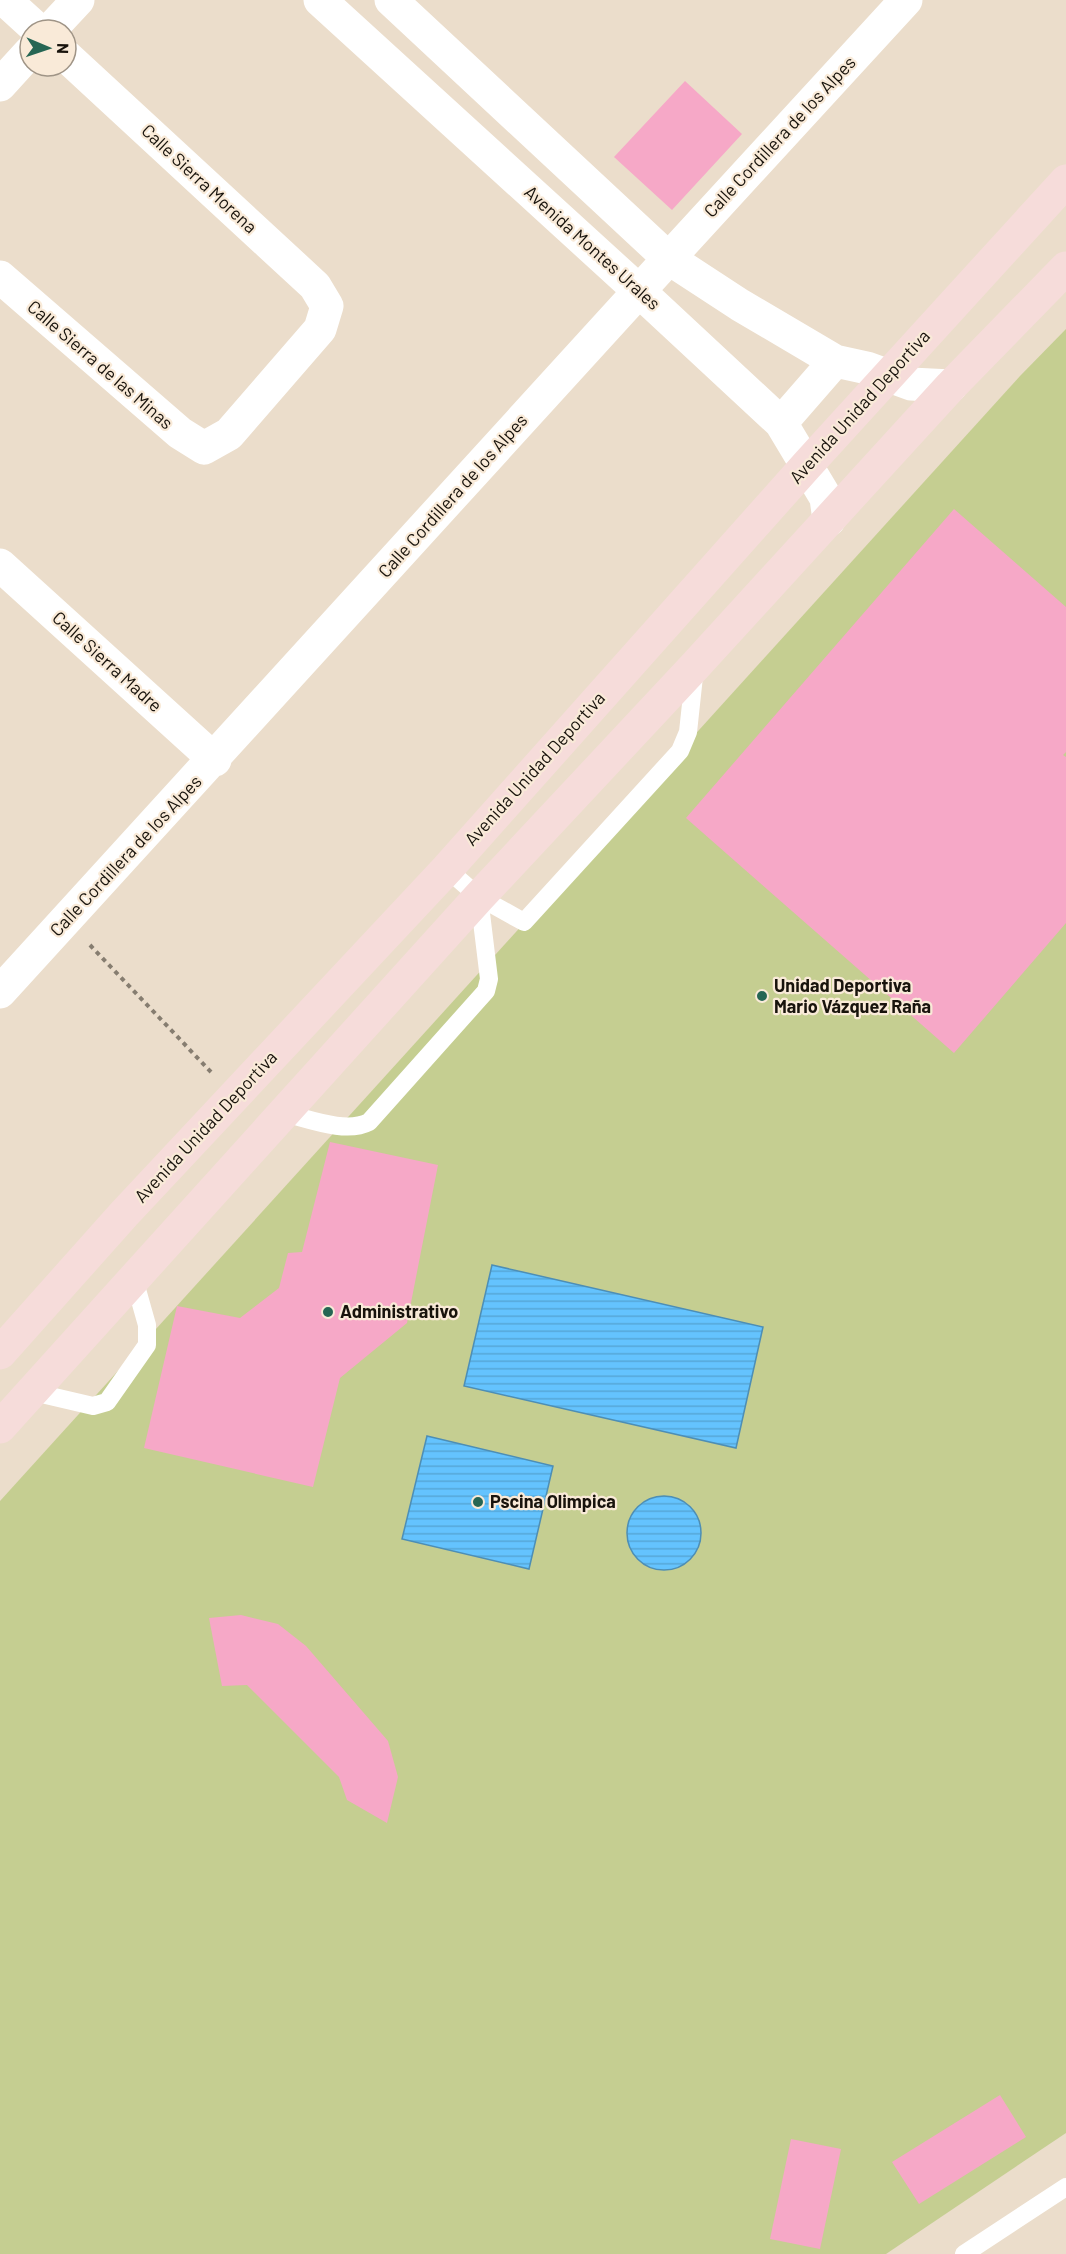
<svg xmlns="http://www.w3.org/2000/svg" width="1066" height="2254" font-family="Barlow,sans-serif">
<style>
.pitch{fill:#c5ce91}
.water{fill:url(#water-rules);stroke:#4d8eb5;stroke-width:1.5}
.building{fill:#f6a8c7}
.lines{fill:none;stroke-linecap:round;stroke-linejoin:round}
.path{stroke:#867d70;stroke-width:4;stroke-dasharray:4.5 4.5;stroke-linecap:butt}
.lane{stroke:#fff;stroke-width:18}
.street{stroke:#fff;stroke-width:33}
.secondary{stroke:#f6dcda;stroke-width:33}
.poi-dot{fill:#266654;stroke:#f9ead8;stroke-width:2}
.labels{text-anchor:middle;stroke-width:4.5;stroke-linejoin:round;paint-order:stroke}
.street-label{font-size:18px;fill:#18130c;stroke:#f9ead8}
.poi-label{font-size:18px;font-weight:bold;fill:#18130c;stroke:#f9ead8;text-anchor:start}
</style>
<defs>
<pattern id="water-rules" width="6" height="5" patternUnits="userSpaceOnUse" patternTransform="scale(1.5)"><rect width="6" height="5" fill="#64c3fe"/><path d="M0 2.5h6" fill="none" stroke="#56a7d8"/></pattern>
</defs>
<rect width="100%" height="100%" fill="#ebddcb"/>
<path class="pitch" d="M1066,329V2133L886,2254H0V1501L1020,376Z"/>
<path class="water" d="M492,1265L763,1327L736,1448L464,1386Z
M427,1436L553,1466L529,1569L402,1539Z
M627 1533a37 37 0 1 1 74 0a37 37 0 1 1-74 0Z"/>
<path class="building" d="M685,81L742,134L672,210L614,157Z
M954,509L1066,607V752L1063,755L1066,757V923L954,1053L686,818Z
M330,1142L438,1165L407,1323L340,1378L313,1487L144,1448L177,1306L240,1318L279,1288L288,1253L302,1252Z
M241,1615L278,1624L306,1646L388,1741L398,1777L387,1823L347,1800L339,1777L247,1685L222,1686L209,1618Z
M1000,2095L1026,2137L919,2204L892,2162Z
M791,2139L841,2149L820,2249L770,2239Z"/>
<g class="lines">
<path class="path" d="M90,945L211,1072"/>
<path class="lane" d="M447,869L479,897L524,922L680,751L688,732L695,667
M284,1113C309,1119 346,1134 369,1122L486,991L489,979L479,897
M33,1392L93,1406L107,1402L147,1345V1325L134,1279
M964,2254L1066,2187"/>
<path class="street" d="M5,0L38,30
M320,0L639,291L781,423L826,498L829,520
M391,0L668,258L740,305L835,361L867,368L911,384L951,386
M50,30L78,0
M0,85L30,52
M0,277L180,433L204,448L229,434L320,329L327,306L315,286L66,56
M781,423L835,361
M0,565L215,760
M0,992C303,663 602,329 906,0"/>
<path class="secondary" d="M0,1353L124,1214L447,869L807,465L1066,181
M0,1427L479,897L695,666L951,386L1066,268"/>
</g>
<g class="poi-dot">
<circle cx="762" cy="996" r="6"/>
<circle cx="328" cy="1312" r="6"/>
<circle cx="478" cy="1502" r="6"/>
</g>
<g class="labels">
<g class="street-label">
<text transform="translate(780 137) rotate(-47)" y="6">Calle Cordillera de los Alpes</text>
<text transform="translate(199 179) rotate(43)" y="6">Calle Sierra Morena</text>
<text transform="translate(592 248) rotate(42)" y="6">Avenida Montes Urales</text>
<text transform="translate(100 365) rotate(41)" y="6">Calle Sierra de las Minas</text>
<text transform="translate(860 407) rotate(-48)" y="6">Avenida Unidad Deportiva</text>
<text transform="translate(453 496) rotate(-48)" y="6">Calle Cordillera de los Alpes</text>
<text transform="translate(107 662) rotate(42)" y="6">Calle Sierra Madre</text>
<text transform="translate(535 769) rotate(-48)" y="6">Avenida Unidad Deportiva</text>
<text transform="translate(126 856) rotate(-47)" y="6">Calle Cordillera de los Alpes</text>
<text transform="translate(206 1127) rotate(-47)" y="6">Avenida Unidad Deportiva</text>
</g>
<g class="poi-label">
<text x="774" y="992">Unidad Deportiva<tspan x="774" dy="21">Mario Vázquez Raña</tspan></text>
<text x="340" y="1318">Administrativo</text>
<text x="490" y="1508">Pscina Olimpica</text>
</g>
</g>
<g transform="translate(48 48) rotate(92)"><circle r="28" fill="#f9ead8" stroke="#9f9486" stroke-width="1.5"/>
<path d="M0-4.5L10 22L0 15L-10 22Z" fill="#266654"/>
<text y="-9" font-size="16" font-weight="bold" text-anchor="middle" fill="#18130c">N</text>
</g>
</svg>
